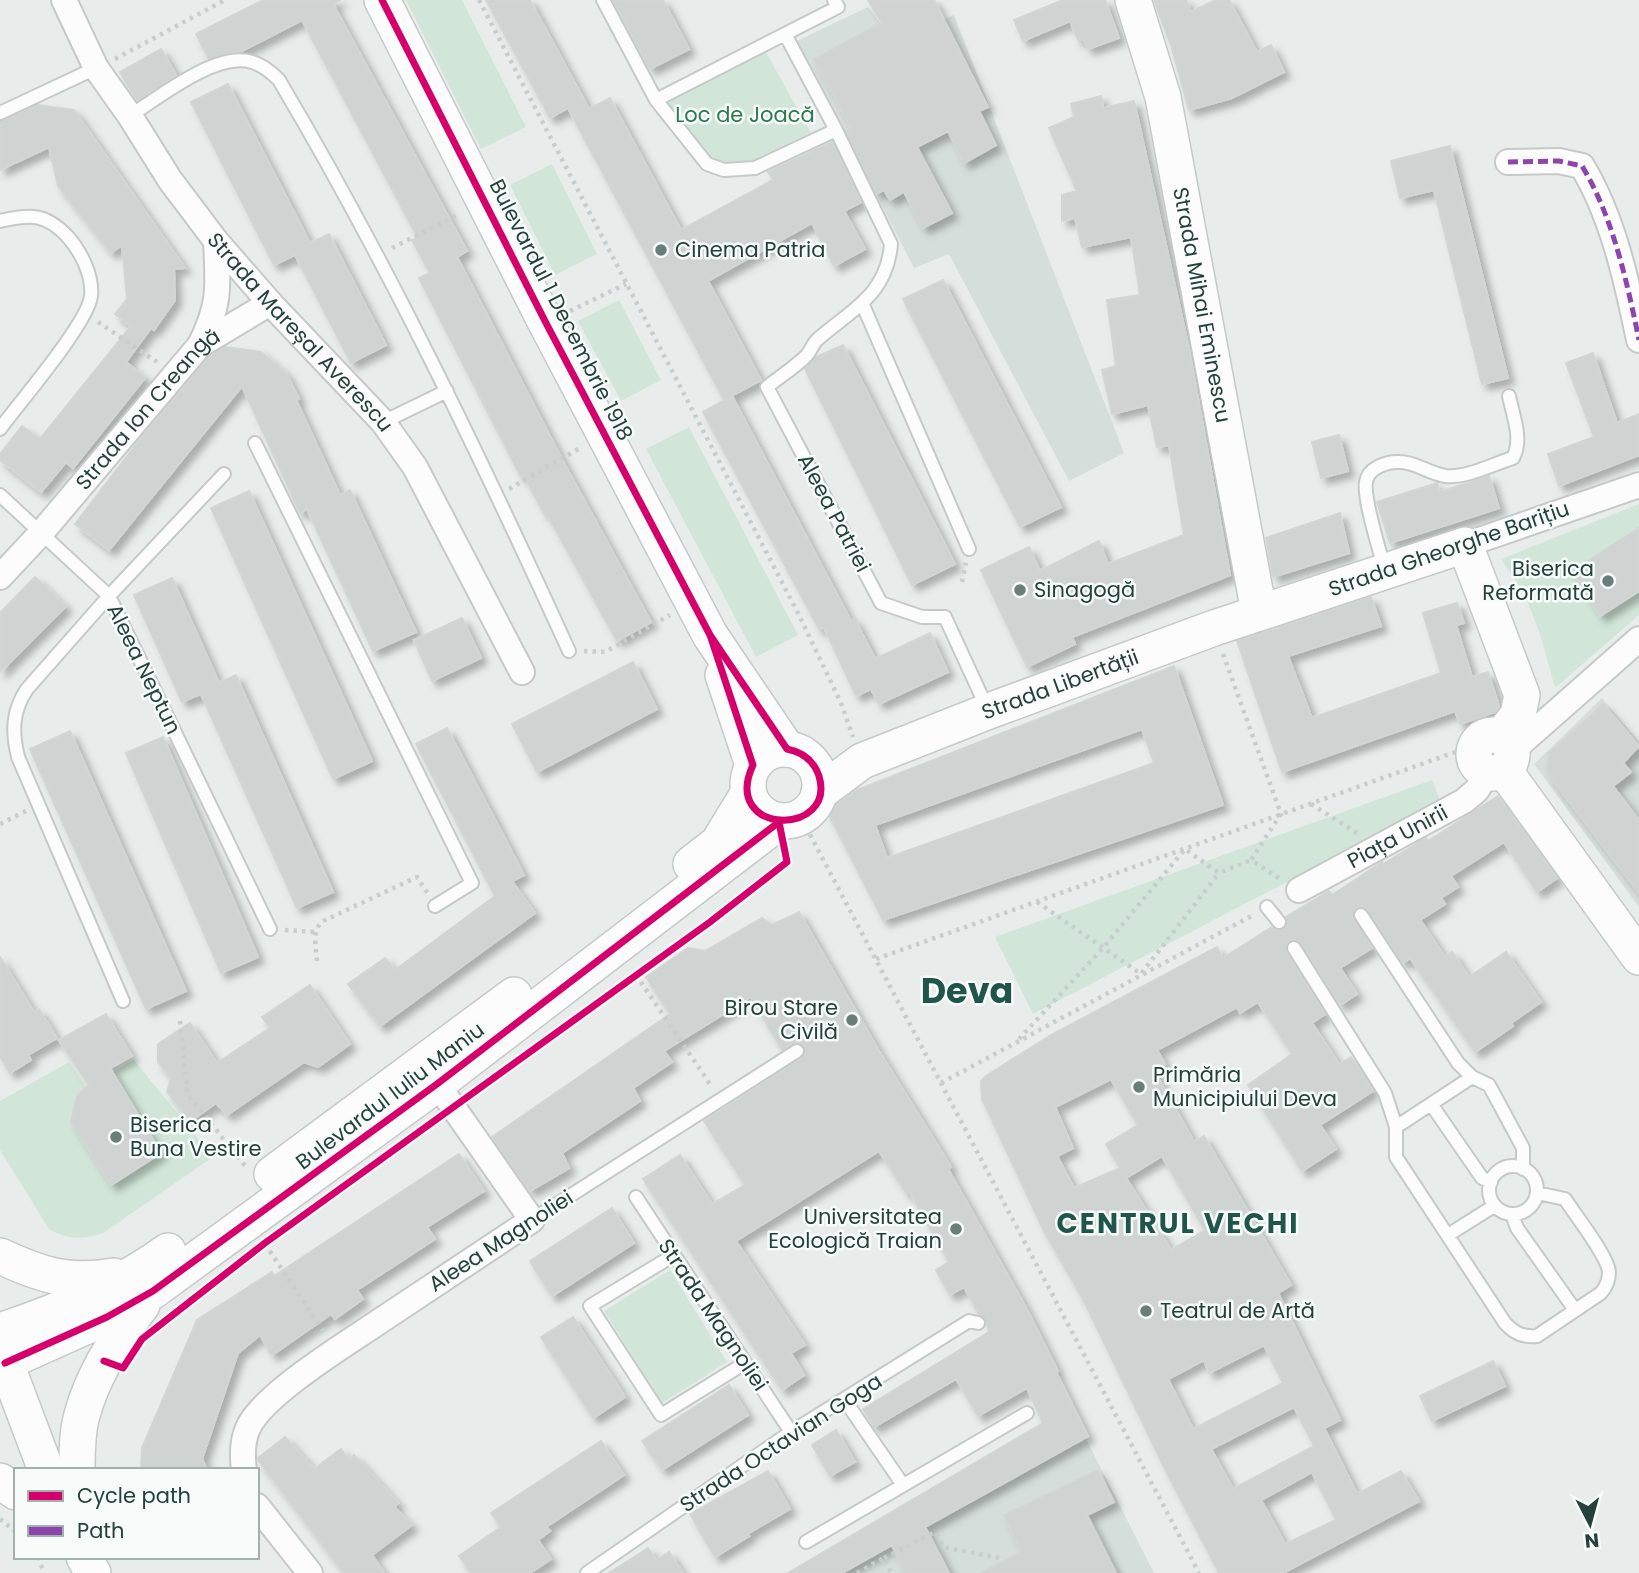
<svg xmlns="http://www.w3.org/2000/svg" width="1639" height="1573" font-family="Poppins,sans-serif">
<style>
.built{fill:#d6dedb}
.green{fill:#d1e6d8}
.building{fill:#cfd4d2;stroke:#d1d6d4;stroke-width:2;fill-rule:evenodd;filter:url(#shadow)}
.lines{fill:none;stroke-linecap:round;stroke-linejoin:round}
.lane-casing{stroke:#c5cac8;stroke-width:16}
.street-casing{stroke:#c5cac8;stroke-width:28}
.secondary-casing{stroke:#c3cac8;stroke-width:38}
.path{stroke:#c6cfcd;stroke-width:4.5;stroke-dasharray:3.5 5;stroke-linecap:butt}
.lane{stroke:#fcfcfc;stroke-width:12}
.street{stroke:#fcfcfc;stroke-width:24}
.secondary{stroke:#fcfcfc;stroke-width:35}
.quiet{stroke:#8e44ad;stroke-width:5;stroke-dasharray:10 5;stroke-linecap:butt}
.cycleway-casing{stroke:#f7fbf9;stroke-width:11}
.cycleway{stroke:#d6006c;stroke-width:7}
.poi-dot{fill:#697e79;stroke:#f7fbf9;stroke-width:2.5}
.labels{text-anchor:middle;stroke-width:5;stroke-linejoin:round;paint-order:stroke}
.park-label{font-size:21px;fill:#2c7a4e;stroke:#f7fbf9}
.poi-label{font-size:21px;fill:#24423b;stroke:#f7fbf9;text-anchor:start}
.street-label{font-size:21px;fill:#24423b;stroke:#f7fbf9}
.district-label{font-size:28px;font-weight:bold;letter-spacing:2px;fill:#1f554a;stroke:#f7fbf9}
.town-label{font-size:35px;font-weight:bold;fill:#1f554a;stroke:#f7fbf9}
</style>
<defs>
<filter id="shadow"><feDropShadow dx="6" dy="6" stdDeviation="3.5" flood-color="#0004"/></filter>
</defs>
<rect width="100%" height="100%" fill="#e8edeb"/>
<path class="built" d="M868,0H935L938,6L886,30L894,42L954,15L1124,453L1069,481L949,254L914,268L797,41L868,7L884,28Z
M1602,698L1639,742V907L1534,764Z
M1086,1439L1154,1573H844Z"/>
<path class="green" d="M406,0H462L526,127L481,149Z
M766,52L812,135C788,148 737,181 710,160C696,148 674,115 661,100Z
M552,164L597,254L555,275L510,185Z
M619,300L661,380L621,401L578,321Z
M689,427L798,635L756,657L646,449Z
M1639,504V615L1555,688L1541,637L1525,595L1501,559Z
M1432,780L1441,802L1033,1014L995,937Z
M134,1060L213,1157L103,1233C83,1240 68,1240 49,1229L0,1150V1101L69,1062L86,1087Z
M670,1270L727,1362L662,1403L604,1311Z"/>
<path class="building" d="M263,0H340L333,4L467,251L457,257L565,465L651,622L617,641L547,514L545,515L524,476L521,477L419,278L430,273L412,240L418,238L302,20L240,52L209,59L196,34Z
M486,0H530L589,109L610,98L681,230L773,180L768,172L832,142L861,202L844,211L865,249L834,266L812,223L708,281L761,380L724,400L568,108L550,118Z
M613,0H663L689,49L650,69Z
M868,0H934L988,107L979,111L996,145L964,163L948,131L917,147L952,213L923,228L904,192L890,200L884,190L876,194L846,131L851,128L814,59L882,23Z
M1063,0H1105L1119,38L1088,49L1084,40H1078L1070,21L1023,41L1014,20Z
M1154,0H1186L1191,12L1215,0H1229L1257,52L1271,45L1284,72L1232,98L1189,110L1172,48Z
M161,49L176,75L137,101L120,72Z
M228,84L310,243L329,234L386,345L351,363L295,255L274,265L191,102Z
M1101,96L1103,108L1134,101L1189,349L1230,575L1072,637L1075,644L1027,667L981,570L1029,547L1040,571L1099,541L1108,564L1184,535L1169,445L1157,447L1148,405L1112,414L1102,370L1116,366L1107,300L1140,295L1131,237L1082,247L1075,218L1062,221V195L1077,191L1049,128L1074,117L1071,104Z
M37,105L74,110L185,268L174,269L175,300L154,330L151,328L126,362L145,378L73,468L66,462L41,492L0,460V454L22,426L40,439L131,326L115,314L127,299L122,245L111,253L58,186L49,147L0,170V122Z
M1450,146L1508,378L1482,384L1434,190L1400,198L1391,161Z
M943,280L1061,507L1020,527L903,299Z
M843,345L955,564L912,585L805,369L816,357Z
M225,347L261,352L286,373L299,399L296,400L340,495L350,490L416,632L373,651L307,509L300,513L242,386L109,550L75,524L144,434L210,356Z
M1593,353L1617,423L1639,414V455L1559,486L1548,454L1594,437L1566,363Z
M732,396L851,621L855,619L875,659L930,633L948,672L879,704L871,689L856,696L824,627L819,629L703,412Z
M1339,435L1348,471L1321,478L1312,442Z
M1489,476L1499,508L1390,543L1377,502L1437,483L1440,492Z
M249,491L372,761L333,779L211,508Z
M1340,513L1349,553L1273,577L1266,538Z
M1639,528V591L1600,616L1572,571Z
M35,577L66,606L0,672V613Z
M172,578L219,683L236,675L333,892L297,908L201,694L182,702L134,595Z
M1371,597L1381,626L1288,656L1312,718L1441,673L1423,613L1457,603L1464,623L1456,625L1472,677L1488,672L1499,706L1495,712L1460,724L1455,711L1282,772L1237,641Z
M462,618L481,658L432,681L414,640Z
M633,662L657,709L537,772L512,724Z
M1174,666L1223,805L883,920L827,811L857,790ZM1142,729L1154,763L887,858L875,825Z
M1603,704L1639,746L1623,763L1631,772L1613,786L1639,820V893L1550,777L1547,769L1549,753Z
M447,728L524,875L512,881L535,913L380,1026L348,984L385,958L395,970L495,896L416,744Z
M70,731L186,991L146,1009L30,749Z
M163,737L258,957L221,973L126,753Z
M1498,796L1557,878L1537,892L1504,842L1451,876L1458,887L1441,898L1445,904L1420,920L1445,957L1452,952L1469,977L1506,952L1541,1002L1511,1023L1513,1026L1475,1052L1410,958L1403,963L1364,907L1356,908L1352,916L1372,948L1340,968L1357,994L1340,1005L1301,943L1294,939L1289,941L1285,948L1287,953L1325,1014L1312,1023L1339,1064L1351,1057L1373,1091L1320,1125L1336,1149L1302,1171L1248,1085L1292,1054L1258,1002L1240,1013L1237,1007L1157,1050L1165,1064L1154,1070L1194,1142L1204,1136L1291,1285L1278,1293L1340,1420L1324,1428L1357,1494L1401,1471L1419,1501L1283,1573H1219L1166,1471L1084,1301L1044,1231L982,1099L981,1081L986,1076L1051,1035L1217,947L1223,958L1272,927L1276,930L1284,929L1287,925L1286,917L1322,895L1329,891L1332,895L1382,862L1383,864L1426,838L1428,841ZM1111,1079L1138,1125L1106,1144L1120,1168L1074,1188L1057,1156L1073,1148L1055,1107ZM1162,1156L1205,1230L1171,1250L1126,1178ZM1264,1345L1283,1383L1193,1429L1168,1379L1204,1360L1209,1373ZM1294,1407L1314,1446L1233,1489L1211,1449ZM1312,1472L1336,1520L1285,1544L1261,1500Z
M799,912L879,1051L951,1167L948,1169L1024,1304L1058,1371L1056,1372L1088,1436L925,1527L949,1573H905L892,1545L842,1573H788L1043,1423L1027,1388L978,1416L956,1379L874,1427L863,1409L989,1332L986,1320L979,1314L964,1287L950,1295L936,1270L949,1262L909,1191L906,1193L879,1151L736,1241L805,1345L791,1353L804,1375L782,1390L643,1179L680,1155L712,1204L745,1185L704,1121L802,1058L806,1051L804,1046L796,1042L782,1050L751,997L664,1051L672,1062L633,1088L640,1101L562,1153L569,1168L530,1191L492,1137L670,1014L646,977L688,948L705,951L762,918L772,925Z
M0,957L34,1012L39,1009L57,1038L28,1055L31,1060L10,1073L0,1057Z
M310,985L350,1044L318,1067L304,1062L227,1115L216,1103L191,1121L167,1092L171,1078L158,1062V1044L190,1023L217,1063L270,1028L262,1017Z
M106,1014L132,1056L110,1068L161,1153L111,1185L71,1122L77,1096L89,1085L59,1040Z
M459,1154L484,1191L427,1227L435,1239L357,1290L363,1299L335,1319L331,1314L272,1355L260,1335L238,1353L202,1459L207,1470H141L142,1448L197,1320L272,1272L274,1276Z
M612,1208L634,1243L552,1296L530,1261Z
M573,1317L625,1397L593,1418L541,1337Z
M1493,1361L1505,1386L1432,1421L1420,1396Z
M729,1385L748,1415L662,1470L642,1441Z
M836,1430L855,1462L830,1476L812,1445Z
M285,1437L314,1469L341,1449L349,1460L354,1455L398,1503L394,1507L412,1525L372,1555L384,1573H344L258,1460V1458Z
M601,1441L624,1475L546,1527L550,1531L538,1540L551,1559L530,1573H471L459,1556L501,1527L491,1513Z
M1098,1470L1114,1502L1087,1515L1116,1573H981L1022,1552L1004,1515Z
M768,1471L790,1509L747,1534L749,1536L715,1557L690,1514Z
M648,1548L656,1560L669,1552L683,1573H609Z"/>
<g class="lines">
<g class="lane-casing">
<path id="lane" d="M603,0L656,100L707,164L724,170L755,168L836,130
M785,34L836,130L891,244C887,295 851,310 818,339C812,344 811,352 805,357C794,368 779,377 767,387L881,603L922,617H945L987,708
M656,100L838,7L834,0
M0,113L96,68
M130,116C159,97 217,51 252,62C263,65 271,72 279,80C388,264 480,456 569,651
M0,221C30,214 46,213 68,237C81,252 93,275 91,296C88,323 19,403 0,429
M862,303L969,549
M383,422L447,391
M255,443L472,883L435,906
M0,495L109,596L270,929
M1385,571C1380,551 1363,499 1366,482C1368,468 1387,461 1400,462C1416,462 1429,474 1446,476C1467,478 1493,464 1513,458C1523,439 1513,416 1509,396
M1267,907L1279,922
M1361,915L1458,1063L1472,1077L1489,1085L1523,1148V1169
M1294,948L1385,1093L1396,1127V1157L1505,1323C1515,1334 1523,1337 1537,1336L1601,1293C1606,1287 1609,1280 1609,1272C1608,1256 1575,1215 1565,1199L1537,1193
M123,1001L18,757C12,732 12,711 27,689L109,596L224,474
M1431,1104L1482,1178L1491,1182
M1396,1127L1472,1077
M1489 1190a24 24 0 1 1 48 0a24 24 0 1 1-48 0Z
M636,1197L791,1432
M1512,1214L1517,1228L1575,1310
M532,1220L797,1051
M1448,1235L1494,1206
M674,1255L590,1306L661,1415L745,1363
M844,1399L903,1485
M806,1542L1027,1413
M587,1573L791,1432L969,1321L978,1323"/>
</g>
<g class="street-casing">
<g id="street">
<path id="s1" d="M64,0L96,68L130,116L170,180L216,241L270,303L383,422L415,467L522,672"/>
<path d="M1508,162L1559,161L1582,166C1613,217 1627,282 1639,340"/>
<path d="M200,345C221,304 218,285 216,241"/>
<path d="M1465,545L1639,485"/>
<path id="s2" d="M0,577L42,532L200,345L270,303"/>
<path d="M1512,751L1639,639"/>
<path id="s3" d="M1299,890L1464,801L1477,790L1488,772"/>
<path d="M244,1470C242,1455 242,1441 248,1428C263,1394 348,1343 380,1321C431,1287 481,1254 532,1220L437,1084"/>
<path d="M257,1506L310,1573"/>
</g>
</g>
<g class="secondary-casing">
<g id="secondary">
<path d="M382,0L546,323L710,635L787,749"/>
<path id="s4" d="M1133,0L1163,97L1259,612"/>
<path d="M723,675L753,765"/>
<circle cx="1493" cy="754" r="19"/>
<circle cx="784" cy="785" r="36"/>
<path d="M1504,770L1639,957"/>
<path id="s5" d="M819,793L862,761L989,711L1214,628L1465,545L1522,695L1518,715L1501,737"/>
<path d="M691,864L718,843L748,794"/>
<path d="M272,1174L514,995"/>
<path d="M0,1256C41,1275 68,1284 114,1276"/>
<path d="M0,1331C59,1311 117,1288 168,1251"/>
<path d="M0,1348L46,1470"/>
<path d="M0,1365L107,1317L153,1291L437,1084L779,822"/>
<path d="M77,1470C77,1452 77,1432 82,1415C93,1374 117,1337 142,1305"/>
<path d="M0,1481L16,1492"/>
<path d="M84,1557L93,1573"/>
</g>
</g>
<path class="path" d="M479,0L798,613L841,703L853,737
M115,59L225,0
M392,248L459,214
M570,311L626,284
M98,322L157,362
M509,489L580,448
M962,582L966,563
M584,651L605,652L670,615
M1223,654L1281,814L1251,860L1280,879
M1311,804L1357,833
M0,824L26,811
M806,827L1199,1573
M1037,902L1141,974L1219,873
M285,930L315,932
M876,959L1475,745
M317,961C316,947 312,934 321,922L417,877L428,894
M636,975L712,1087
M180,1021L188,1095L246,1167
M1019,1039L1103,948L1185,849L1219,873L1251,860
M941,1083L1255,914
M265,1244L324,1332
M0,1519L16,1532
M38,1557L44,1573
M884,1558L935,1532L944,1547L999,1558
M857,1573L884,1558L891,1573"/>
<use href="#lane" class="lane"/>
<use href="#street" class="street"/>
<use href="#secondary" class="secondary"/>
<path class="quiet" d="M1508,162L1559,161L1582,166C1613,217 1627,282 1639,340"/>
<g class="cycleway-casing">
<path id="cycleway" d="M382,0L546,323L710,635L787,749C802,752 814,761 819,776C837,837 720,836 753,765L710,635
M104,1361L123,1368L142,1339L265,1243L710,922L787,862L779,822
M5,1363L107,1317L153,1291L437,1084L779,822"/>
</g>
<use href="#cycleway" class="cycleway"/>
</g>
<g class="poi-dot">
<circle cx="661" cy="250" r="7"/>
<circle cx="1608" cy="581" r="7"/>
<circle cx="1020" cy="590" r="7"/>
<circle cx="852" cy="1020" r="7"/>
<circle cx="1139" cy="1087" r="7"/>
<circle cx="116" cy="1137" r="7"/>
<circle cx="956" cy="1229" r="7"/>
<circle cx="1146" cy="1311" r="7"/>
</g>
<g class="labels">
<g class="park-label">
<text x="745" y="122">Loc de Joacă</text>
</g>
<g class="poi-label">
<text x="675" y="257">Cinema Patria</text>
<text x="1594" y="576" text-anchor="end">Biserica<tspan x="1594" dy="24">Reformată</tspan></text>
<text x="1034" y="597">Sinagogă</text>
<text x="838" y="1015" text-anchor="end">Birou Stare<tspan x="838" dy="24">Civilă</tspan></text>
<text x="1153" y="1082">Primăria<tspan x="1153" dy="24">Municipiului Deva</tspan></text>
<text x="130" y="1132">Biserica<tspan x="130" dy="24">Buna Vestire</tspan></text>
<text x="942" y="1224" text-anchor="end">Universitatea<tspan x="942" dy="24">Ecologică Traian</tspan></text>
<text x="1160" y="1318">Teatrul de Artă</text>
</g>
<g class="street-label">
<text dy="7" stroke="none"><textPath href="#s4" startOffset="313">Strada Mihai Eminescu</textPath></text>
<text transform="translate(561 310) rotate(63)" y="7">Bulevardul 1 Decembrie 1918</text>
<text dy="7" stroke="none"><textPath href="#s1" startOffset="410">Strada Mareșal Averescu</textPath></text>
<text dy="7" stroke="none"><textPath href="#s2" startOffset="224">Strada Ion Creangă</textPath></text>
<text transform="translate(834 513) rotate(62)" y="7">Aleea Patriei</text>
<text transform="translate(1449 549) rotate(-19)" y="7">Strada Gheorghe Barițiu</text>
<text transform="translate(144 669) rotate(64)" y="7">Aleea Neptun</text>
<text dy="7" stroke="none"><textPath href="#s5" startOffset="266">Strada Libertății</textPath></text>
<text dy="7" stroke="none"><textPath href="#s3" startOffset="112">Piața Unirii</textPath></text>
<text transform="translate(390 1096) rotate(-37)" y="7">Bulevardul Iuliu Maniu</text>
<text transform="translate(501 1241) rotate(-33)" y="7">Aleea Magnoliei</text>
<text transform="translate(713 1315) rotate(56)" y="7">Strada Magnoliei</text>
<text transform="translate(781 1443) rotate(-33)" y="7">Strada Octavian Goga</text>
</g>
<g class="district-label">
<text x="1178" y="1233">CENTRUL VECHI</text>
</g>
<g class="town-label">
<text x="967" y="1003">Deva</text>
</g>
</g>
<rect x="14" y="1468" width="245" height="91" fill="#f7fbf9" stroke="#a3b1ad" stroke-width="2"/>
<rect x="28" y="1491" width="35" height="10" fill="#d6006c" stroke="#a3b1ad" stroke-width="2"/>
<text x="77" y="1503" font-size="21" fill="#24423b">Cycle path</text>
<rect x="28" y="1526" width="35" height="10" fill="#8e44ad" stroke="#a3b1ad" stroke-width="2"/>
<text x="77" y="1538" font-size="21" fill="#24423b">Path</text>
<g transform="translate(1590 1524) rotate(174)" stroke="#f7fbf9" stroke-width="5" paint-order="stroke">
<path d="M0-5L12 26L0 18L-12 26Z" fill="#24423b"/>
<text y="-10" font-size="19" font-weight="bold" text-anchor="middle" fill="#24423b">N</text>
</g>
</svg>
